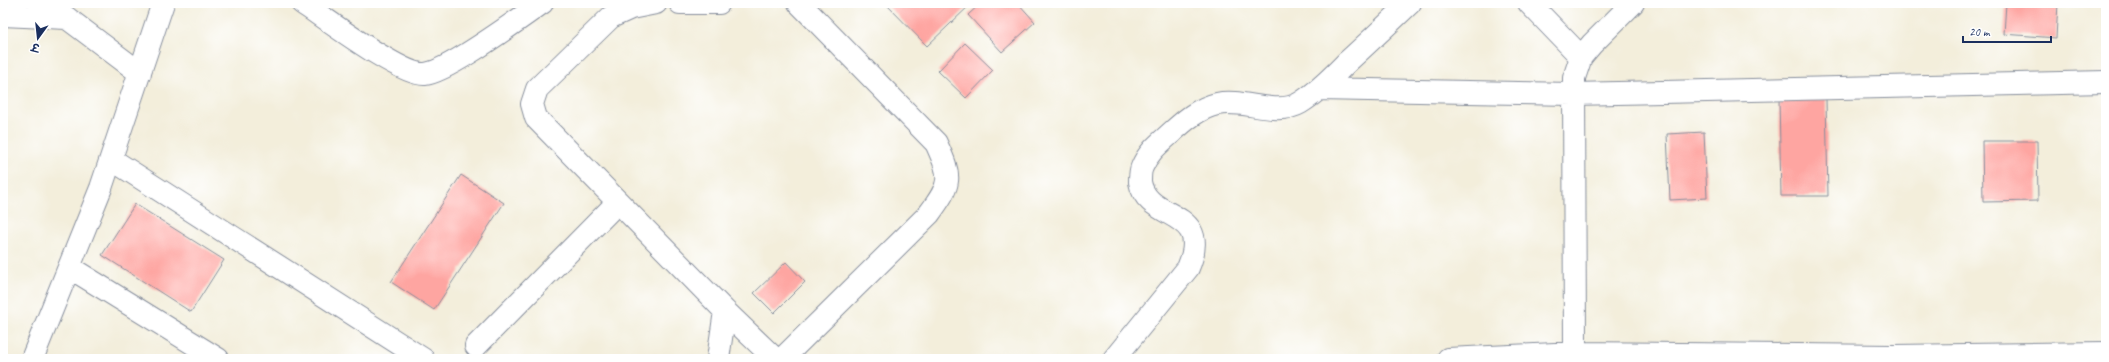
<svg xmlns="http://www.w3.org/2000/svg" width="2109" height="362" font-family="Caveat,'Playpen Sans Deva',sans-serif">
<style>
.building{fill:#fea5a1}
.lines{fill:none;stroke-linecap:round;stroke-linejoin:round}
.street-casing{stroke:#878e9c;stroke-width:24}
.street{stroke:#fff;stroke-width:22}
</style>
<rect width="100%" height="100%" fill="#fff"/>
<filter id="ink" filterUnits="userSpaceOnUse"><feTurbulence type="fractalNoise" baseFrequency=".025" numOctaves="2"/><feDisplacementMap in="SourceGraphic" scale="8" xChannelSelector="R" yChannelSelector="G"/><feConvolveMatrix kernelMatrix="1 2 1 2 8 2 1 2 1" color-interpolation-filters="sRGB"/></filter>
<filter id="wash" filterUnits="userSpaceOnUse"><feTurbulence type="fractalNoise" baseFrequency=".012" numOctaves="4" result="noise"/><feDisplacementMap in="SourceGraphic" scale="16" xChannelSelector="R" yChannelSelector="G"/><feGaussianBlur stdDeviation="0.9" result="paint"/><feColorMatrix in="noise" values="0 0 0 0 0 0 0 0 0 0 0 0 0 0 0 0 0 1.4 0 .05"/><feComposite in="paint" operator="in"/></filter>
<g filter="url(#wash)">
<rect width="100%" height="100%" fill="#f3eedb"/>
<g id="blocks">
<path class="building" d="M885,3H972L927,46Z
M981,3H1018L1035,22L1002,52L968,15Z
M2006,3H2058L2056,38L2004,34Z
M965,43L993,70L966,98L938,71Z
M1779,99H1826L1828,196H1781Z
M1704,132L1707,198L1670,200L1667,134Z
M1982,141H2037L2038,201L1983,202Z
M461,175L504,203L434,310L391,282Z
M135,204L224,260L191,312L102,255Z
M786,262L805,282L774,313L754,293Z"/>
</g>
</g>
<g filter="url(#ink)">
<use href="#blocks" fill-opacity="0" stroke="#878e9c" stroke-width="1"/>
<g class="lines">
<g class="street-casing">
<path id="street" d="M47,3L140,73
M302,3C325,18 401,76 425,74C448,72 520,18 542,3
M656,3L631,8L611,17L537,89L532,104L536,118L725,311L775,359
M680,3H719
M1529,3L1581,57
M3,15L67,18
M1319,89L1573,94L2106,82
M111,159L423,359
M69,267L218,359
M476,346L618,202
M1575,353L1574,78L1581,57L1592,44L1633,3
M32,359L101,188L163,3
M718,359L725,311
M782,359L929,214C952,183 952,178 936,143L799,3
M1114,359L1188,268C1214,207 1147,223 1140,182C1140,177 1140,171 1142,167C1148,152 1160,143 1171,133C1184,121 1199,108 1217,104C1243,98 1276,117 1300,103C1318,92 1332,77 1346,63C1368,43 1389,23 1410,3
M1448,359L1575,353L1894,356L2106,353"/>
</g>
<use href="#street" class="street"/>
</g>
</g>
<rect width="2109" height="362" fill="none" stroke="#fff" stroke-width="16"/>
<g transform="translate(38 38) rotate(195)" stroke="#ffffff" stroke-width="3" paint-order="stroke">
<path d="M0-3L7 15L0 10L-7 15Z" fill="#1b2f5e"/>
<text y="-6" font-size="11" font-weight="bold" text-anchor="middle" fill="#1b2f5e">उ</text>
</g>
<path d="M1963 36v6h88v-6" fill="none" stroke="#1b2f5e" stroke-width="2"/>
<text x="1969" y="36" font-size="12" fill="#1b2f5e" stroke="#ffffff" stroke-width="3" paint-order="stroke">20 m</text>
</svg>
